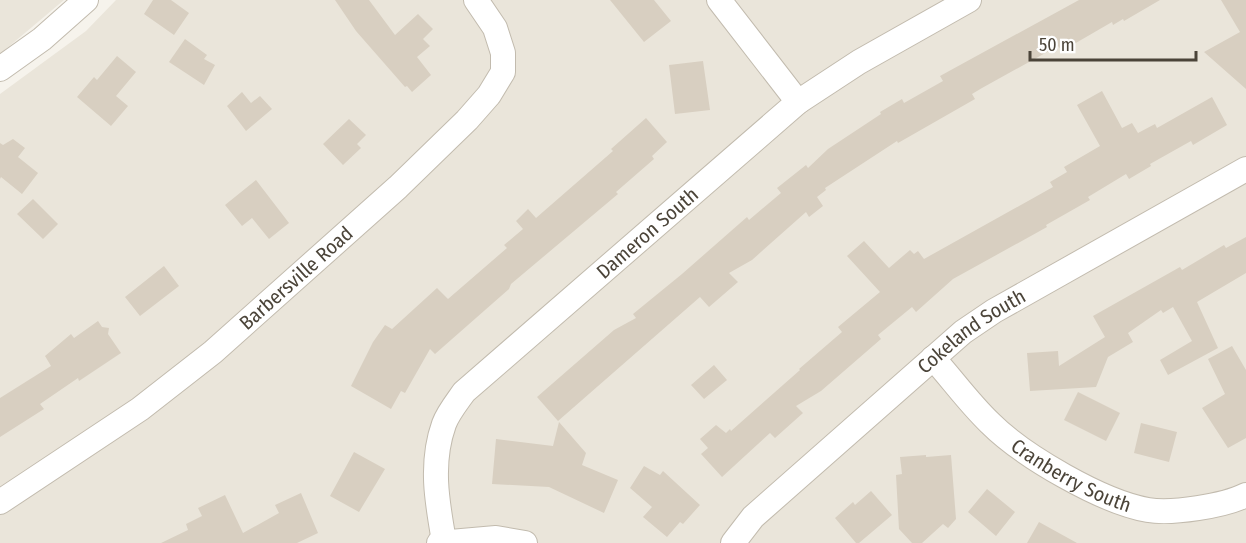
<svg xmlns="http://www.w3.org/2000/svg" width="1246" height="543" font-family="'Fira Sans Condensed',sans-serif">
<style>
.residential{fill:#eae5da}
.building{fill:#d8cfc1}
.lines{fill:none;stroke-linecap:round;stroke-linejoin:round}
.minor-casing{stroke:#c2bbae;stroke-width:26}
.minor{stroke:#fff;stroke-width:24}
.labels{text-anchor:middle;stroke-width:5;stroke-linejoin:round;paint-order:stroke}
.street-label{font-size:20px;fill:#4b4439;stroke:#fff}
</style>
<rect width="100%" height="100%" fill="#f6f3ec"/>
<path class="residential" d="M0,0H64L0,54Z
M116,0H1246V543H0V94L86,31Z"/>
<path class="building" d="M153,0H171L189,13L174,35L144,14Z
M335,0H369L395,35L418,14L433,29L423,39L430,46L417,57L431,75L412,92L407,86L405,87L356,31Z
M610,0H654L671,21L644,42Z
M1079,0H1160L1124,21L1123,19L1113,25L1112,22L1062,51L1058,46L982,88L972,94L975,99L898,143L897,141L825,188L826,190L817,197L823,206L809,217L806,212L752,260L729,273L738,282L709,307L700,297L558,421L537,397L614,330L636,318L633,314L682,274L747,217L749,220L781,193L777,188L806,165L808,168L828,149L881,114L880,112L902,99L904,103L943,81L940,76Z
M1221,0H1246V89L1204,52L1240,32Z
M185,39L207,55L204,59L215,65L204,85L169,62Z
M117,56L136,72L116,96L128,106L111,126L77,97L94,77L97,80Z
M703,61L710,110L675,114L669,65Z
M1102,91L1122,128L1132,123L1138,133L1155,124L1157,128L1212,97L1227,125L1193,145L1191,141L1150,164L1151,166L1129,179L1126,174L1088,197L1090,200L1046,225L1047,227L953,279L916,312L912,307L878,335L881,339L821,391L796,406L803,413L775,438L770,433L722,477L701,454L708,448L700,439L716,425L726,433L730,429L731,431L800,370L799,369L842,332L838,327L880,292L847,256L864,241L889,268L910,250L914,254L918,251L924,259L1053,187L1050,182L1067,172L1064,167L1100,146L1077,105Z
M242,92L251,103L260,96L272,109L246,131L227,106Z
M646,118L667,142L652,156L654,159L616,192L618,194L511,284L509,289L435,354L430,349L405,393L401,391L391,409L351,386L373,342L385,325L392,329L437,288L448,299L507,248L504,245L523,229L516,221L528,209L536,218L613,151L611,149Z
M349,119L366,135L357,144L361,148L343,165L323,144Z
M13,139L25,148L18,157L38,173L22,194L1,177L0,179V143L3,145Z
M256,180L289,223L269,239L252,218L242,226L225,205Z
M33,199L58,224L43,239L17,214Z
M1246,237V273L1197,302L1218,348L1168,375L1160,360L1192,341L1173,307L1163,313L1161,310L1128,333L1133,342L1108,357L1096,387L1030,391L1027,353L1058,351L1059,366L1105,337L1093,316L1180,267L1182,270L1224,245L1226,248Z
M164,266L179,286L140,316L125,297Z
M98,321L102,327L109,328L108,334L121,353L79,381L78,378L40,404L44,409L0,437V398L51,366L45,356L71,334L74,338Z
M1232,346L1246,370V438L1228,448L1202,408L1225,394L1208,359Z
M714,365L727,380L704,399L691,385Z
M1078,392L1120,413L1106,441L1064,420Z
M559,422L586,453L582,465L618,480L604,513L549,487L492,484L496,439L553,446Z
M1141,423L1177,432L1169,462L1134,453Z
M354,452L385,469L359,512L330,496Z
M926,455V457L951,455L956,519L948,528L943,524L922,543H912L899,529L896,475L902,474L900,457Z
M644,466L660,475L663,471L700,505L683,524L680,522L667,537L643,517L652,507L630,488Z
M987,489L1015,512L996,536L968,512Z
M871,491L892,515L859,543H856L835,518L853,502L855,505Z
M301,493L318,533L297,543H161L188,530L186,524L202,516L198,508L225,495L243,533L279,513L275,505Z
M1039,522L1077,543H1027Z"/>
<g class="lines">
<g class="minor-casing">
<g id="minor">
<path d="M719,0L798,102"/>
<path d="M0,69L42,39L86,0"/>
<path id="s1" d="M933,358C952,379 969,403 990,423C1023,456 1102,502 1148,510C1172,514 1224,506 1246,495"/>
<path id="s2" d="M0,502L140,409L213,352L398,187L467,120L489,95L503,72V53L495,28L476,0"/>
<path id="s3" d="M444,541C437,502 430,463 444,424C448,413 457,402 464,392L798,102L859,62L969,0"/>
<path d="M439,543L496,538L525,543"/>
<path id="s4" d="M733,543L753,517L963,332L994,311L1246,169"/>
</g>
</g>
<use href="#minor" class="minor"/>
</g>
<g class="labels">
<g class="street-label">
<text dy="7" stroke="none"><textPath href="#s3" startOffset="399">Dameron South</textPath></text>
<text dy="7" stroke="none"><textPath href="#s2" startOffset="372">Barbersville Road</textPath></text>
<text dy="7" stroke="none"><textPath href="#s4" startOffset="320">Cokeland South</textPath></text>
<text dy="7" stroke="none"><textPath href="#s1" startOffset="184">Cranberry South</textPath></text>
</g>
</g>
<path d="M1030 51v9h166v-9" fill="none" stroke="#4b4439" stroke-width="3"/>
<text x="1039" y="51" font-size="18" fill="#4b4439" stroke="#ffffff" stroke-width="4.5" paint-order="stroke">50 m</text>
</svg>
